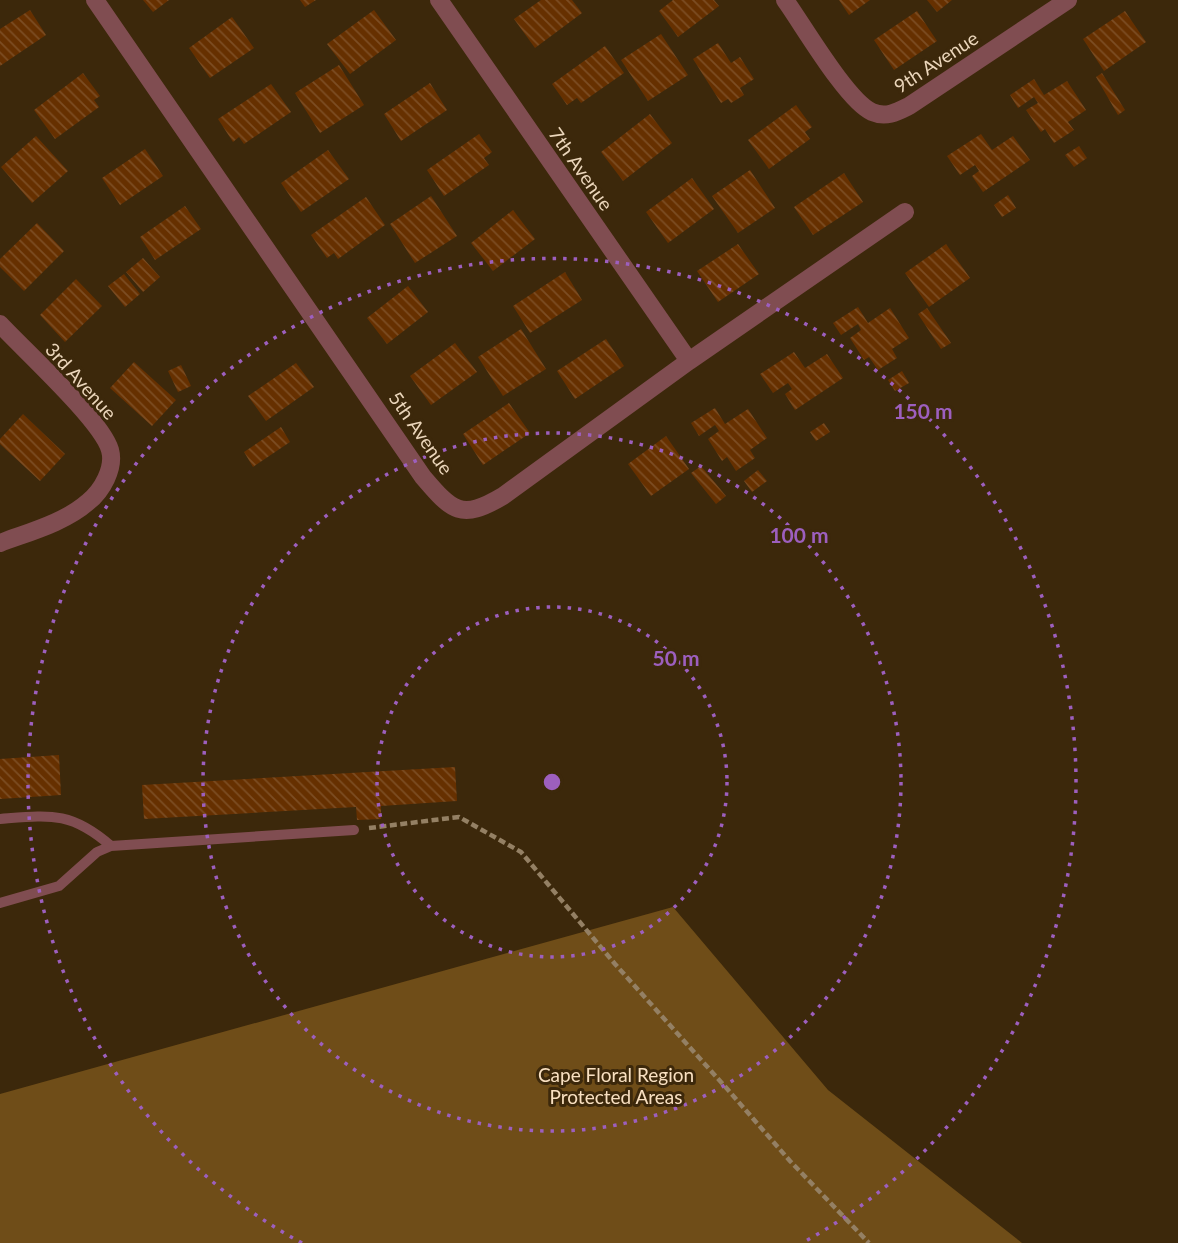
<svg xmlns="http://www.w3.org/2000/svg" width="1178" height="1243" font-family="Lato,sans-serif">
<style>
.green{fill:#6f4d18}
.building{fill:url(#building-back-hatch)}
.lines{fill:none;stroke-linecap:round;stroke-linejoin:round}
.path{stroke:#948064;stroke-width:4.5;stroke-dasharray:7 3.5;stroke-linecap:butt}
.lane{stroke:#804d51;stroke-width:10}
.street{stroke:#804d51;stroke-width:18}
.ring{fill:none;stroke:#9d5fbe;stroke-width:3.5;stroke-dasharray:3.5 7}
.labels{text-anchor:middle;stroke-width:6;stroke-linejoin:round;paint-order:stroke}
.street-label{font-size:19px;fill:#ebd6bb;stroke:#3c280b}
.park-label{font-size:19px;fill:#f9e0c1;stroke:#3c280b}
.centre{fill:#9d5fbe;stroke:#3c280b;stroke-width:3.5}
.ring-label{font-size:21px;text-anchor:middle;font-weight:bold;fill:#9d5fbe;stroke:#3c280b;stroke-width:6;stroke-linejoin:round;paint-order:stroke}
</style>
<defs>
<pattern id="building-back-hatch" width="6" height="6" patternUnits="userSpaceOnUse" patternTransform="scale(1.75)"><rect width="6" height="6" fill="#663000"/><path d="M-1 5l2 2M0 0l6 6M5-1l2 2" fill="none" stroke="#7c4d23"/></pattern>
</defs>
<rect width="100%" height="100%" fill="#3c280b"/>
<path class="green" d="M673,907L828,1090L1022,1243H0V1094Z"/>
<path class="building" d="M143,0H169L153,12Z
M300,0H316L305,7Z
M541,0H572L582,13L535,48L514,19Z
M673,0H714L719,6L678,37L659,11Z
M839,0H870L849,15Z
M927,0H952L937,12Z
M30,10L46,35L0,66V29Z
M374,10L396,40L350,74L327,44Z
M917,11L937,41L894,70L874,40Z
M1125,11L1146,42L1104,71L1083,39Z
M232,17L254,48L210,78L189,48Z
M661,34L688,75L648,101L621,60Z
M718,43L731,63L740,57L754,79L740,88L744,95L731,103L728,99L721,103L693,59Z
M605,46L624,73L581,103L577,98L567,105L552,84Z
M339,65L364,105L320,133L295,93Z
M83,73L100,96L94,100L99,107L55,139L34,110Z
M1102,73L1125,110L1118,115L1096,77Z
M1034,79L1044,95L1067,81L1086,110L1068,122L1074,130L1054,143L1045,129L1041,132L1026,110L1038,103L1034,97L1018,108L1010,95Z
M430,83L447,110L401,141L384,114Z
M271,84L291,112L244,144L239,137L233,142L218,119Z
M796,105L812,127L805,132L810,139L769,169L748,140Z
M650,114L672,143L623,181L601,152Z
M479,134L492,152L484,158L489,165L444,196L427,170Z
M981,134L992,150L1013,136L1030,160L983,192L972,176L979,171L975,165L960,175L947,156Z
M36,136L68,171L32,203L1,167Z
M1079,146L1087,158L1074,167L1065,155Z
M145,149L163,176L120,205L102,178Z
M328,150L349,179L301,212L281,183Z
M750,170L775,208L738,233L712,196Z
M844,173L863,202L813,235L794,207Z
M692,178L714,209L668,243L646,212Z
M1008,195L1016,208L1002,217L994,205Z
M431,196L457,236L415,263L390,224Z
M366,197L385,225L338,259L334,253L327,258L311,235Z
M185,206L201,229L155,260L140,237Z
M513,210L535,239L493,271L471,243Z
M37,223L64,251L24,291L0,267V259Z
M738,244L759,274L718,302L697,271Z
M946,244L970,278L929,307L905,273Z
M143,258L160,277L143,292L126,272Z
M565,272L582,300L530,333L513,306Z
M124,274L140,294L125,307L108,286Z
M76,279L102,306L65,342L40,315Z
M408,286L428,312L387,344L367,318Z
M858,307L868,323L890,308L909,338L892,349L897,358L878,370L869,357L864,360L850,338L861,330L858,324L841,335L833,323Z
M927,308L951,343L941,349L918,314Z
M521,329L546,369L503,396L478,357Z
M606,339L624,366L575,399L557,371Z
M455,343L477,372L431,405L410,376Z
M794,352L805,368L827,354L843,378L795,410L785,394L792,389L788,383L773,393L760,374Z
M134,362L176,400L152,426L110,388Z
M296,363L314,387L266,421L248,396Z
M181,365L191,386L178,392L168,371Z
M902,371L909,383L895,391L888,380Z
M509,403L530,433L483,465L463,434Z
M715,408L725,424L748,409L767,438L750,450L755,458L736,471L727,457L722,461L708,439L719,431L715,425L699,436L691,423Z
M23,414L65,454L40,481L0,444V439Z
M824,423L830,432L816,441L810,432Z
M281,427L290,442L253,467L244,452Z
M666,436L689,469L651,496L628,464Z
M701,466L726,496L716,504L691,473Z
M758,470L767,481L752,492L744,481Z
M59,755L61,795L0,799V759Z
M455,767L457,801L381,806V819L357,820L356,807L144,819L142,785Z"/>
<g class="lines">
<path class="path" d="M369,828L459,817L521,852L615,964L729,1091L790,1161L869,1243"/>
<path class="lane" d="M0,819C50,815 71,811 111,846
M0,903L59,886L97,852L111,846L354,830"/>
<path class="street" d="M95,0L423,477C452,511 461,521 503,496L689,361L905,212
M439,0L689,361
M785,0C803,25 847,101 872,112C886,118 897,112 909,106L1068,0
M0,324C24,350 102,421 110,450C115,468 102,491 88,502C64,523 29,532 0,543"/>
</g>
<g class="ring">
<circle cx="552" cy="782" r="175"/>
<circle cx="552" cy="782" r="349"/>
<path d="M302 1243A524 524 0 1 1 802 1243"/>
</g>
<g class="labels">
<g class="street-label">
<text transform="translate(936 62) rotate(-33)" y="7">9th Avenue</text>
<text transform="translate(581 169) rotate(55)" y="7">7th Avenue</text>
<text transform="translate(81 381) rotate(48)" y="7">3rd Avenue</text>
<text transform="translate(421 433) rotate(55)" y="7">5th Avenue</text>
</g>
<g class="park-label">
<text x="616" y="1082">Cape Floral Region<tspan x="616" dy="22">Protected Areas</tspan></text>
</g>
</g>
<circle cx="552" cy="782" r="10" class="centre"/>
<g class="ring-label">
<text x="923" y="419">150 m</text>
<text x="799" y="543">100 m</text>
<text x="676" y="666">50 m</text>
</g>
</svg>
